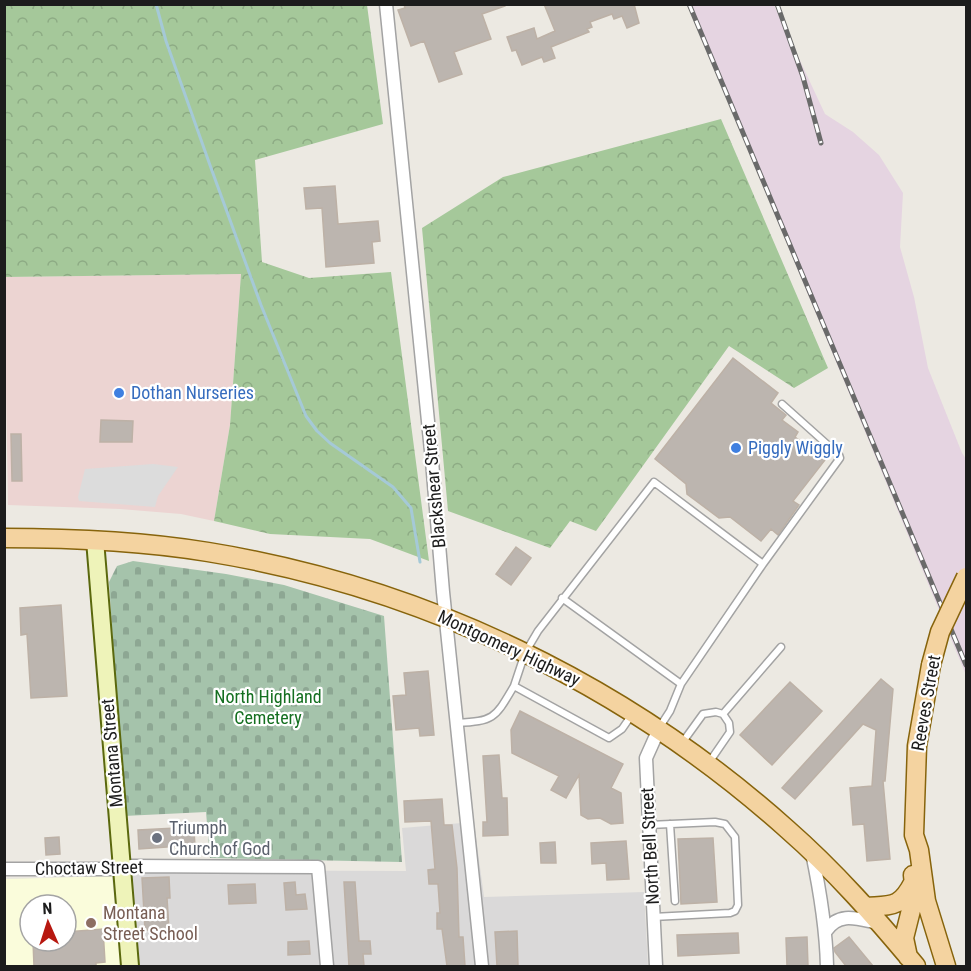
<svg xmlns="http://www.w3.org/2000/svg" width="971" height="971" font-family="'Roboto Condensed',sans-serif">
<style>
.residential{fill:#dad9d9;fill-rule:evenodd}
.commercial{fill:#ecd4d2}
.industrial{fill:#e5d4e1}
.education{fill:#fafcdb;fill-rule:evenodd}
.forest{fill:url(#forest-crowns)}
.cemetery{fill:url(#cemetery-stones)}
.parking{fill:#dcdcdc}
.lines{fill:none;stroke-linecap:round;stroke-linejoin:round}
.stream{stroke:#a5c9d7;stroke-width:3}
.building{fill:#bcb5af;stroke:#bdb1a6;stroke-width:1.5}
.lane-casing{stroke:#a3a3a3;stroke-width:9}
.street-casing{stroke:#a3a3a3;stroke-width:15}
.secondary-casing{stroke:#5a680d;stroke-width:20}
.primary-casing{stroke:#87640c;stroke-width:21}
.lane{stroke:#fff;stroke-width:6}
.street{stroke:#fff;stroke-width:12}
.secondary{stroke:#eef3b9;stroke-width:16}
.primary{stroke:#f4d3a0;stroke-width:18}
.rail-casing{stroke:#6a6a6a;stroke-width:5}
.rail{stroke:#fff;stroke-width:3;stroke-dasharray:9;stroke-linecap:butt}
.primary-bridge-casing{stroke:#87640c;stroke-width:21;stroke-linecap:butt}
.primary-bridge{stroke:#f4d3a0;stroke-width:18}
.shop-dot{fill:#3f7fe0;stroke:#fff;stroke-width:2}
.worship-dot{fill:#6b7280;stroke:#fff;stroke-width:2}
.education-dot{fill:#8d6e63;stroke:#fff;stroke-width:2}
.labels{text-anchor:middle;stroke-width:4.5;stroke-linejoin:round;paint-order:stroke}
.shop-label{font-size:18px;fill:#366cbe;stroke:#fff;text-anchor:start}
.street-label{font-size:18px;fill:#1c1c1c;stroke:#fff}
.park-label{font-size:18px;fill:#146f20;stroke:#fff}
.worship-label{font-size:18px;fill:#5b616d;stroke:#fff;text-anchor:start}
.education-label{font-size:18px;fill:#785e54;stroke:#fff;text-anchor:start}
</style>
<defs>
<pattern id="forest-crowns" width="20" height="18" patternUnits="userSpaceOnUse" patternTransform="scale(1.5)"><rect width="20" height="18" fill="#a5c89a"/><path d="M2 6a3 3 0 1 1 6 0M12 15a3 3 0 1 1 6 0" fill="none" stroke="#8dab84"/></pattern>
<pattern id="cemetery-stones" width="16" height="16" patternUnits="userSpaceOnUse" patternTransform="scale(1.5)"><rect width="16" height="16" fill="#a5c3ab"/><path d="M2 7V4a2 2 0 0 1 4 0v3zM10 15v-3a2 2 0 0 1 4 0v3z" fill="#8da793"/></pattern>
</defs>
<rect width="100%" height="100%" fill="#ece9e2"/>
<path class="residential" d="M474,822L484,897L644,892L648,966H5L4,879L112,876L137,870L406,871L402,828ZM30,905H66V941H30Z"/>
<path class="commercial" d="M241,274L230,425L214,521L181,514L120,509L8,505L4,277Z"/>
<path class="industrial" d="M688,5H774L825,114L853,132L879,155L903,193L900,247L914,297L928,368L962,453L966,459V675Z"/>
<path class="education" d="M112,876L121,966H5L4,879ZM30,905H66V941H30Z"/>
<path class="forest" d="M4,5H367L383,124L255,160L262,262L309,278L391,272L429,561L370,539L270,534L214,521L230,425L241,274L5,277Z
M721,119L828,368L794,388L729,346L596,531L570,521L550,548L448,511L422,228L503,177Z"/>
<path class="cemetery" d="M133,561L226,574L284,585L384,616L402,862L210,858L206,812L124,816L109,582L117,566Z"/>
<path class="parking" d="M153,464L178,467L158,496L155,507L79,501L78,497L85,469Z"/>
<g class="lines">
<path class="stream" d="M156,4L166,41L211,168L261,305L306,416L317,431L330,443L393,487L411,508L420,562"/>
</g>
<path class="building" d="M404,4H505V6L482,14L491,39L454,52L462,74L439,82L424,41L411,46L398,10L405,8Z
M544,4H634L639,23L627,28L622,16L614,19L612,14L590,22L592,27L587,29L589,32L551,47L555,58L544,62L542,57L522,65L516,50L512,51L507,37L534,28L537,39L555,31Z
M335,186L338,224L378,221L380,241L372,242L374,263L326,267L322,208L306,209L304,188Z
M733,358L778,393L771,403L786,415L782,420L798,432L795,437L825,460L793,501L799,505L778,535L771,529L761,541L730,517L719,518L687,494L686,484L655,459Z
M101,420L133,421L132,442H100Z
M11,434H21L22,481H12Z
M516,547L531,558L511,585L496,574Z
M61,605L67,696L31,698L27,634L21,635L20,608Z
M428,671L434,735L420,736L419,728L396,730L393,696L406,695L404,673Z
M881,679L893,689L885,781H883L890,859L867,861L864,824L853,825L850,788L872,786L876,730L863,724L795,799L782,788Z
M790,682L822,711L772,765L740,735Z
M520,711L623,764L611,788L621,793L623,823L611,824L600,818L588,819L581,815L579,775L566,798L551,790L559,776L512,753L511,730Z
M499,755L502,798H507L508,835L483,836V822H487L483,756Z
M442,799L444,825H452L457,868L459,937H463L465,966H447L442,929H437V913H440L438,884H429L428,870L435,869L431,821L405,822L404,801Z
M176,828L177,834L194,832L195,845L139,849L138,830Z
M59,837L60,854L46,855L45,838Z
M713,838L717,902L681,904L678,839Z
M626,841L629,879L607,880L606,863L592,864L591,843Z
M555,842L556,863H541L540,843Z
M169,877L170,898H167L169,929L145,930L142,878Z
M295,882L296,895L305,894L307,909L286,910L284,883Z
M344,882H355L359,941H370L371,954H363L364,966H349Z
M255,884L256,903L229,904L228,885Z
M103,929L105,962L96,963V966H34L33,941H66V932Z
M517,931L518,966H497L495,932Z
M738,933L739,953L678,956L677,935Z
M807,937L808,966H787L786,938Z
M849,937L873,966H846L835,952L834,948Z
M309,941L310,954L288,955V942Z"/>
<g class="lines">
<g class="lane-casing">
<path id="lane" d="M763,564L840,458L839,455L782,404
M562,598L681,684
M631,716L622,729L609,738L514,686L525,653L538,631L654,482L763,564L681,684L670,711L659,728
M457,723C495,721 495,718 514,686
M682,743L703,714L716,712L723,714
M708,764L730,732L729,723L723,714L781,647
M670,824L675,901
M649,825L715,822L725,824L735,837L738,905L735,911L730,913L653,917"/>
</g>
<g class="street-casing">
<path id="street" d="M386,4L432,461L443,592L482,966
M812,853C820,891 826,927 827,966
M4,869H110L132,866L318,867L327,966
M826,931C839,911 858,919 878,923
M656,966L646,758L659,729"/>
</g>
<g class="secondary-casing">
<path id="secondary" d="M95,540L130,966"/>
</g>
<g class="primary-casing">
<path id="primary" d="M4,538C73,538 141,541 208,552C423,587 625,684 787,829C835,871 876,918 916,966
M931,665L917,746L914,835L919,850L926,901L946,966
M866,907C892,905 900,908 913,883
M908,957L904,938L915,894L913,875"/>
</g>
<use href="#lane" class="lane"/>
<use href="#street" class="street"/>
<use href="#secondary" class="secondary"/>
<use href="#primary" class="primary"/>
<g class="rail-casing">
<path id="rail" d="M689,4L966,665
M777,4L803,77L821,143"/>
</g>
<use href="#rail" class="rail"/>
<g class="primary-bridge-casing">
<path id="primary-bridge" d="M931,665L940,632L966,577"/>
</g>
<use href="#primary-bridge" class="primary-bridge"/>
</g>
<g class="shop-dot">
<circle cx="119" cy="393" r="6"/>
<circle cx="736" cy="448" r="6"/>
</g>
<circle class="worship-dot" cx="157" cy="838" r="6"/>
<circle class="education-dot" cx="91" cy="923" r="6"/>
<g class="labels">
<g class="shop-label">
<text x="131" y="399">Dothan Nurseries</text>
<text x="748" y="454">Piggly Wiggly</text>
</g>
<g class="street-label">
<text transform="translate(434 486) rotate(-95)" y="6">Blackshear Street</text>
<text transform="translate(509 648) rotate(25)" y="6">Montgomery Highway</text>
<text transform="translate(926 703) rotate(-80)" y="6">Reeves Street</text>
<text transform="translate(112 753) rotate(-95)" y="6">Montana Street</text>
<text transform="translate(650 846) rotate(-93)" y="6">North Bell Street</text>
<text transform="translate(89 868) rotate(-1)" y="6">Choctaw Street</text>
</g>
<g class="park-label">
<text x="268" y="703">North Highland<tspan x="268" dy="21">Cemetery</tspan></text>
</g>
<g class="worship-label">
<text x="169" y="834">Triumph<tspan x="169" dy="21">Church of God</tspan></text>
</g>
<g class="education-label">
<text x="103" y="919">Montana<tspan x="103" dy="21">Street School</tspan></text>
</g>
</g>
<rect width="971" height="971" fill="none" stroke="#1c1c1c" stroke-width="12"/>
<g transform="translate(48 923) rotate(357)"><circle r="28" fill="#ffffff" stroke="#a4a4a4" stroke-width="1.5"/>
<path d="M0-4.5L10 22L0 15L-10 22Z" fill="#b71810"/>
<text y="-9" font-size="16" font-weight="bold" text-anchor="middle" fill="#1c1c1c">N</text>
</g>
</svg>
